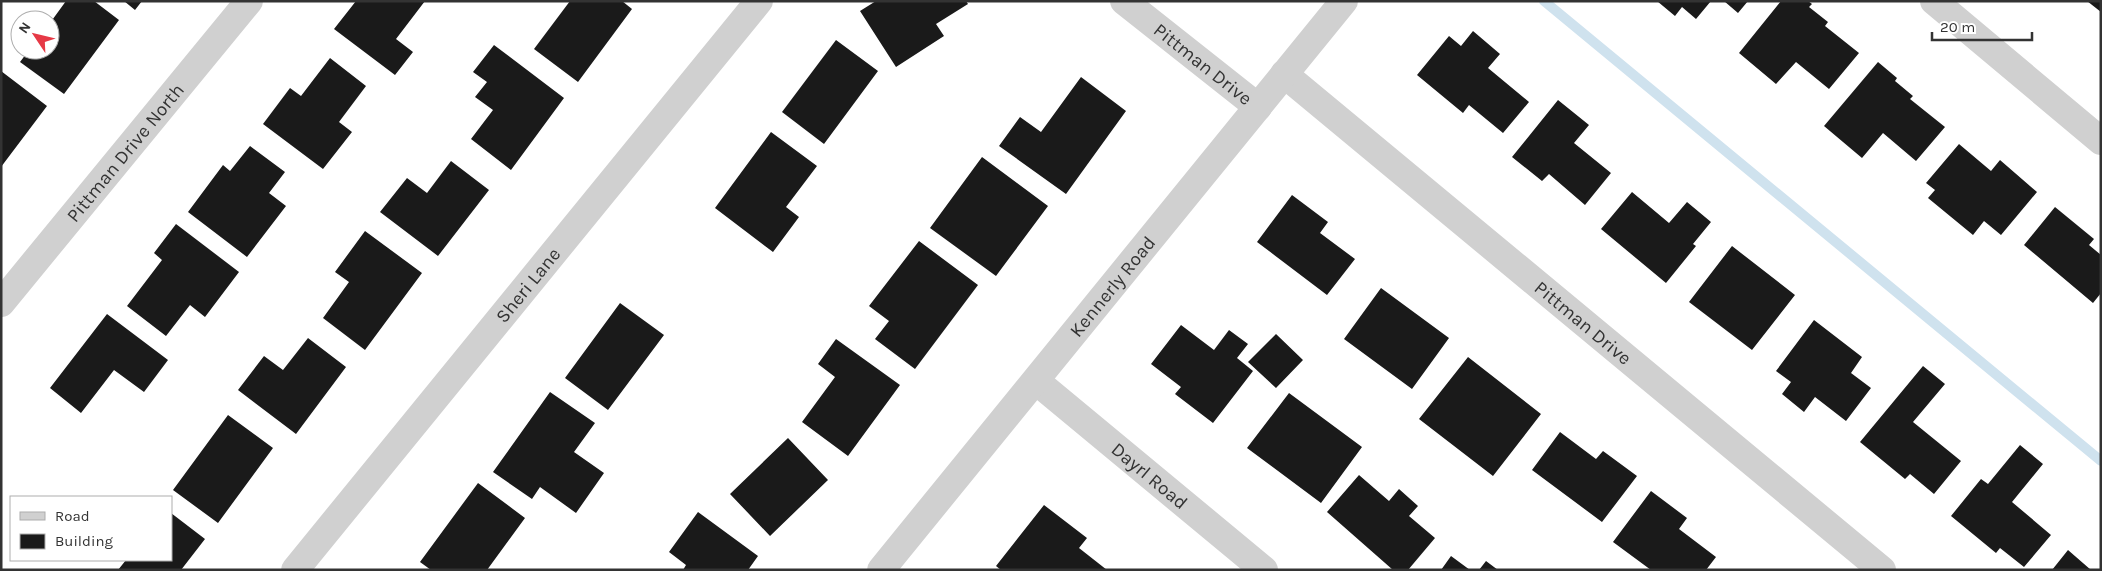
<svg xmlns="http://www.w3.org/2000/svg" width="2102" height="571" font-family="Karla,sans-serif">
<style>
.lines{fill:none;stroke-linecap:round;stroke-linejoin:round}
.stream{stroke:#cfe2ee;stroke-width:10}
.building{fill:#1a1a1a}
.minor{stroke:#d0d0d0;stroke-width:28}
.labels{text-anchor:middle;stroke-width:5;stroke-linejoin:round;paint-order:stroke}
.street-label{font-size:19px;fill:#333;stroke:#fff}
</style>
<rect width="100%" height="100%" fill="#fff"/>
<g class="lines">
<path class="stream" d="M1544,1L2101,461"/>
</g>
<path class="building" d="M66,1H94L119,20L64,94L20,62L29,50H50V23Z
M124,1H142L135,10Z
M356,1H425L396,39L413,52L395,75L334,29Z
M570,1H622L632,9L578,82L534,49Z
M876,1H966L968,4L936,24L944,36L896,67L860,11Z
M1657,1H1711L1696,19L1682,7L1675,16Z
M1724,1H1748L1738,13Z
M1781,1H1808L1812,4L1809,7L1828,22L1825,26L1859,53L1829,89L1796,62L1776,84L1739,53Z
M2087,1H2101V12Z
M1473,31L1500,54L1488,68L1529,102L1503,133L1469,105L1463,113L1417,75L1449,36L1461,46Z
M836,40L878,71L824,144L782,112Z
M494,45L564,98L511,170L471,139L493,110L475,97L487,82L473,72Z
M330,58L366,86L339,122L352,132L323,169L263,124L290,88L301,96Z
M1878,62L1897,78L1895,81L1913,96L1910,99L1945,127L1916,161L1883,133L1862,158L1824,126Z
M1,71L47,106L1,167Z
M1081,77L1126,111L1066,194L999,146L1020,117L1041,132Z
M1558,100L1589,125L1574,143L1611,173L1585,205L1549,174L1542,181L1512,157Z
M771,132L817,166L786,207L799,217L773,252L715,208Z
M1959,144L1991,171L2000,160L2037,192L2001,235L1984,221L1973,235L1928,198L1935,190L1926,183Z
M250,146L285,172L269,193L286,206L247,257L188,212L223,165L230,171Z
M982,157L1048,206L996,276L930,228Z
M451,161L489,190L438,256L380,212L407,178L427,193Z
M1632,192L1669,223L1687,202L1711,222L1693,244L1696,246L1666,283L1601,229Z
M1292,195L1328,222L1320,233L1355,259L1327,295L1257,242Z
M2055,207L2094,239L2089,245L2101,255V293L2093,303L2024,245Z
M176,224L239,272L205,317L190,305L166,336L127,306L162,260L154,253Z
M365,231L422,273L365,350L323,318L349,282L335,272Z
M919,241L978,285L915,369L875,339L889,321L869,306Z
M1732,246L1795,295L1752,350L1689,302Z
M1381,288L1449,338L1412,389L1344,339Z
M620,303L664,335L608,410L565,378Z
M107,314L168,360L144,392L114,370L81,413L50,388Z
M1814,320L1862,357L1851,373L1871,388L1846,421L1815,397L1804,412L1782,394L1791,382L1776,371Z
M1181,325L1214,350L1229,330L1248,344L1237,358L1253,371L1213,423L1175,394L1181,387L1151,364Z
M1276,334L1303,360L1276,388L1248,362Z
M308,338L346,367L296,434L238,390L264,356L283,370Z
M836,339L900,385L848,456L802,422L835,377L818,364Z
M1468,357L1541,414L1493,476L1419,419Z
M1923,366L1945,384L1913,422L1961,461L1934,494L1910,474L1905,479L1860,442Z
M550,392L595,423L574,452L604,473L576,513L540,487L532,499L493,472Z
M1289,393L1362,447L1321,503L1247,448Z
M228,415L273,448L218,523L173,490Z
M1560,432L1596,459L1603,451L1637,476L1602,522L1532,470Z
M788,438L828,480L770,536L730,494Z
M2020,445L2043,464L2012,502L2051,535L2024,567L2000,548L1996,553L1951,516L1981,479L1988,484Z
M1359,475L1389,501L1399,489L1418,506L1409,516L1435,538L1408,570H1393L1327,512Z
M478,483L525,518L487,570H431L420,562Z
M1651,491L1687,518L1679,529L1716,557L1706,570H1651L1613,542Z
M1044,505L1087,538L1079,548L1107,570H1001L996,566Z
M698,512L758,556L748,570H683L686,565L669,552Z
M171,513L205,539L181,570H118L126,560H171Z
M2068,550L2091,570H2052Z
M1451,556L1470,570H1441Z
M1486,561L1498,570H1479Z"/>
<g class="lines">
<g class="minor">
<path id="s1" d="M1124,1L1258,107"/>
<path d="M1934,1L2101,141"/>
<path id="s2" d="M1284,74L1882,570"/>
<path id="s3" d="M1,303L249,1"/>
<path id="s4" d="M1036,381L1264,570"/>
<path id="s5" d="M295,570L759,1"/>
<path id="s6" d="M881,570L1344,1"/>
</g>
</g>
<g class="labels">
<g class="street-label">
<text dy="7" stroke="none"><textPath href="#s1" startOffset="101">Pittman Drive</textPath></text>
<text dy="7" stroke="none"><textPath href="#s3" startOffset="195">Pittman Drive North</textPath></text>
<text dy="7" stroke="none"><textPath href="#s5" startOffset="368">Sheri Lane</textPath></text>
<text dy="7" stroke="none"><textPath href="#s6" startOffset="366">Kennerly Road</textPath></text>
<text dy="7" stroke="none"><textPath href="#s2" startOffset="389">Pittman Drive</textPath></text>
<text dy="7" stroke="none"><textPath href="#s4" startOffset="148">Dayrl Road</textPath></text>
</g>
</g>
<rect width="2102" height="571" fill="none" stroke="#333333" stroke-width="5"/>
<rect x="10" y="496" width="162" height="65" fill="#ffffff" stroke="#adadad"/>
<rect x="20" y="512" width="25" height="8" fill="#d0d0d0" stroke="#adadad"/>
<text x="55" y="521" font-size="15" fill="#333333">Road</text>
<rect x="20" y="534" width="25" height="15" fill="#1a1a1a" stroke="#adadad"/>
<text x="55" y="546" font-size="15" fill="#333333">Building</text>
<g transform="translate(35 35) rotate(305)"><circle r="24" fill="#ffffff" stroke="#adadad"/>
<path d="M0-4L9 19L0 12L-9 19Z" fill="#e63946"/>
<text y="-8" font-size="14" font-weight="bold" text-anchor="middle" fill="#333333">N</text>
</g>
<path d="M1932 32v8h100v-8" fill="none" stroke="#333333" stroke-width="2.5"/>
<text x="1940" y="32" font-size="15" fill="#333333" stroke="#ffffff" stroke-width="4" paint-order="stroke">20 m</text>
</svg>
